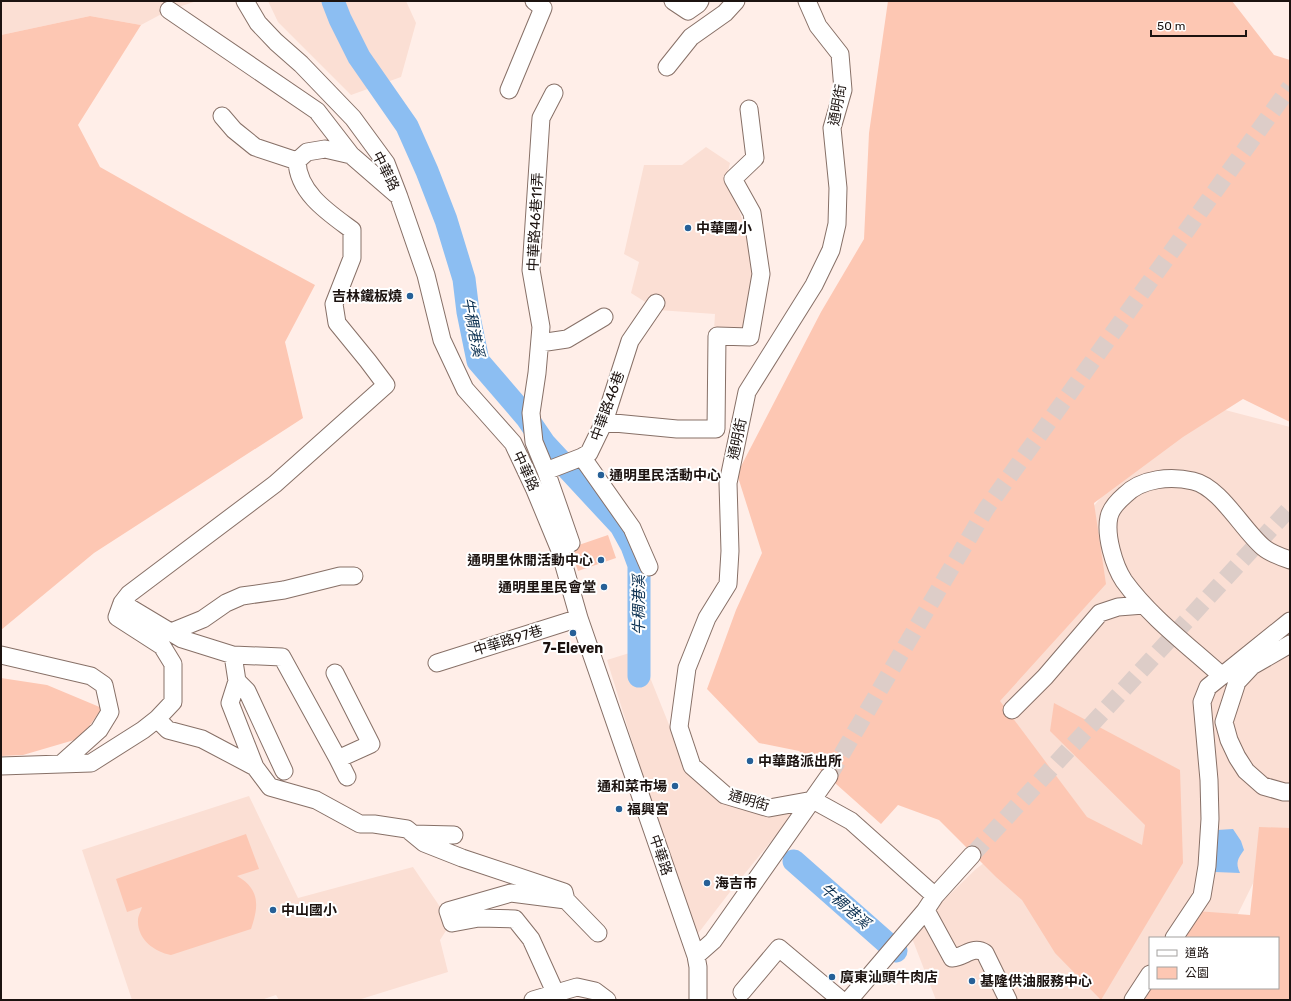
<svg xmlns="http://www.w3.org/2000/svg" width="1291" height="1001" font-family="Rubik,'Noto Sans TC',sans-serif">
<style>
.built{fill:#fbdfd4}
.green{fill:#fdc7b3}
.water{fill:#8cbef2}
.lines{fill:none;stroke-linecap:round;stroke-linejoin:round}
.river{stroke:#8cbef2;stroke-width:23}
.minor-tunnel{stroke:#ddcdc8;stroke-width:17;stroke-dasharray:17 8;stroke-linecap:butt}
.minor-casing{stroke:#877067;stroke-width:19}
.minor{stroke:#fff;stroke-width:17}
.poi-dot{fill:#266097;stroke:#fff;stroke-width:1.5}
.labels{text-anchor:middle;stroke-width:4;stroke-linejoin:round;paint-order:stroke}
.street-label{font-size:14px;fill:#1c1310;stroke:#fff}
.poi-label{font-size:14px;font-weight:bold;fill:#1c1310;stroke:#fff;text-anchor:start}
.water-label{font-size:15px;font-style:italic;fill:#092e4f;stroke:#fff}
</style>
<rect width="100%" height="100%" fill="#ffeee8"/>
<path class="built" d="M1,1H197L169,10L141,25L90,16L1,35Z
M268,1H406L416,23L401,77L351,95L278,22Z
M706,147L730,163L725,184L736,202L756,259L745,336L714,330L715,314L658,310L631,293L639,262L624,254L644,165H682Z
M1183,399L1290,427V841L1273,843L1226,938H1150V988H1201L1195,1000H936L910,933L976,869L1029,828L938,693Z
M639,650L688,772L721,800L799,807L733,888L693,940L607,660Z
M249,796L298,898L413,867L451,923L440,940L448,972L358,1000H279L276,995L261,1000H132L82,850Z"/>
<path class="green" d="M888,1H1232L1274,55L1290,60V422L1243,399L1183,437L1094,503L1106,584L1000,701L1087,817L1142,845L1145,825L1050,731L1054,703L1180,770L1183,863L1101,1000L1055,953L1022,900L996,877L939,820L898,805L881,824L799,751L759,743L707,689L736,610L762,553L737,474L821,312L864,239L869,133Z
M90,16L141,25L78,125L100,167L185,215L315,285L285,342L303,418L94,553L1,630V35Z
M608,535L616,558L578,571L570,548Z
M1,678L47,685L102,708L81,738L23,755L1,756Z
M1259,827L1290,828V1000H1145L1151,988H1278V938H1180L1196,911L1250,915Z
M246,834L259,869L237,876C260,889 259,906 251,929L171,955C154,952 137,939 138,920C138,916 141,911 142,907L127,912L116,879Z"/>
<path class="water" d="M1233,829L1241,841L1244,850C1238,859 1235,862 1240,873L1215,872L1217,830Z"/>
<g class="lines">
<path class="river" d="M333,1L340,19L359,57L407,126L427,171L446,220L464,279L468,312L478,361L527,418L544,443L621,526L632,546L639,565V676
M794,861L896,951"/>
<path class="minor-tunnel" d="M829,776L986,509L1290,87
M972,855L1290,508"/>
<g class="minor-casing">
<path id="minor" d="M245,1L258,23L276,42L301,64L353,118L386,163L399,197L426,275L442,340L465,389L513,443L535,490L559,548L579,618L696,956L698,967V1000
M673,1L688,11L698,4L700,1
M807,1L818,26L840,54L843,90L832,128L838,188L837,224L831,250L814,285L747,392L728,483L730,551L728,584L707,618L687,668L679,727L692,766L725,795L769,808L813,800
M169,10L317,111L351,155
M667,67L691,37L725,13L736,1
M509,90L543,8L534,1
M222,116L234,130L255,147L297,161
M540,343L567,339L604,317
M604,422L677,429H716L717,336L750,337L761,274L752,213L733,179L755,158L749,109
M582,457L632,528L649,567
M546,471L534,442L531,413L537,373L541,327L531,270L541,118L554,93
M559,548L571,543L546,471L582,457L589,453L604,422L630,341L656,303
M122,603L182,639L233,655L282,657L338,759L347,777
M171,632L203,619L226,603L242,596L284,590L340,576H354
M1,655L91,676L104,685L110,712L99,730L61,764
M233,655L237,681L247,691L284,771
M1248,655L1252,666L1237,682L1224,722L1229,740L1237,757L1246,771L1263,786L1284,792H1290
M437,663L579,618
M1252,666L1290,644
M335,673L371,744L338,759
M1222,676C1189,646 1150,617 1124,581C1114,566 1105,535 1109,517C1111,508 1118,501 1125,495C1142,478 1171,476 1193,481C1220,487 1242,529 1263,547C1270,553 1281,557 1290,560
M237,681L230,703L255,767
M1012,710L1045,677L1100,613L1118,607L1144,605
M157,719L168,730L202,739L255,767L270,787L316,800L360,824H374L407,829L424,843L462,858L564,892L566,900
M1,766L91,763L143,730L157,719L173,702V664L162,646L117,617L122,603L129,594L275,484L386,385L368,361L337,323L334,304L352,258V230C329,213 298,193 297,161L307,152L325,149L351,155L396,194
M813,800L851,821L935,896
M413,834L454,835
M925,911L928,914L952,958C965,957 973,945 985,953L1008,1000
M1174,938L1202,896L1207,866L1210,819L1209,780L1202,702L1208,687L1290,621
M696,956L713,941L829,776
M555,992L531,939L515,919L479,918L452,923L448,911L511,893L566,900L598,933
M742,992L779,948L841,1000
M533,1000L577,987L595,991L607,1000
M849,1000L925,911L935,896L972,855
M1133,1000L1150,974"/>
</g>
<use href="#minor" class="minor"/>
</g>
<g class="poi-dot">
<circle cx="688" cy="228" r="4"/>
<circle cx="410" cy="296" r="4"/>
<circle cx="601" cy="475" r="4"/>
<circle cx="601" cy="560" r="4"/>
<circle cx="604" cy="587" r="4"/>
<circle cx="573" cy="633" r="4"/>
<circle cx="750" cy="761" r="4"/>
<circle cx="675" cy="786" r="4"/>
<circle cx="619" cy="809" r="4"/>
<circle cx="707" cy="883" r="4"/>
<circle cx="273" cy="910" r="4"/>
<circle cx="832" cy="977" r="4"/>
<circle cx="972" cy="981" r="4"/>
</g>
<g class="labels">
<g class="street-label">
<text transform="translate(837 105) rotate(-80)" y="5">通明街</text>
<text transform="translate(386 171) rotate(63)" y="5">中華路</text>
<text transform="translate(535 222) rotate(-87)" y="5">中華路46巷11弄</text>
<text transform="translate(607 406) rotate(-70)" y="5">中華路46巷</text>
<text transform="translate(737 439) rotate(-78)" y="5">通明街</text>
<text transform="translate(526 471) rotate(65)" y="5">中華路</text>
<text transform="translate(508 640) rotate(-17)" y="5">中華路97巷</text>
<text transform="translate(749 800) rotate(16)" y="5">通明街</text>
<text transform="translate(661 855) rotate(71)" y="5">中華路</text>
</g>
<g class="poi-label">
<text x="696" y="233">中華國小</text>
<text x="402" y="301" text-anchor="end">吉林鐵板燒</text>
<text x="609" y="480">通明里民活動中心</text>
<text x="593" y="565" text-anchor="end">通明里休閒活動中心</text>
<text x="596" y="592" text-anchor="end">通明里里民會堂</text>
<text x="573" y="653" text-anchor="middle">7-Eleven</text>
<text x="758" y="766">中華路派出所</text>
<text x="667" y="791" text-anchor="end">通和菜市場</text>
<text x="627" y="814">福興宮</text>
<text x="715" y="888">海吉市</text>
<text x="281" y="915">中山國小</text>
<text x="840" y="982">廣東汕頭牛肉店</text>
<text x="980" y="986">基隆供油服務中心</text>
</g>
<g class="water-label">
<text transform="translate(473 327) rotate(79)" y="5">牛稠港溪</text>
<text transform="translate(639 605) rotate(-90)" y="5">牛稠港溪</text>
<text transform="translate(845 906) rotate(41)" y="5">牛稠港溪</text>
</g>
</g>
<rect width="1291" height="1001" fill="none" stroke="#1c1310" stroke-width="4"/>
<rect x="1149" y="937" width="130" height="52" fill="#ffffff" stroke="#a4a19f"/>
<rect x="1157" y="950" width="20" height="6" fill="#ffffff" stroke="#a4a19f"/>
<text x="1185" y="957" font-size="12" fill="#1c1310">道路</text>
<rect x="1157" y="967" width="20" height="12" fill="#fdc7b3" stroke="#a4a19f"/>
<text x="1185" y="977" font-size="12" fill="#1c1310">公園</text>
<path d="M1151 30v6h95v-6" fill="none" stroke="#1c1310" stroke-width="2"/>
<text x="1157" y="30" font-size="12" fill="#1c1310" stroke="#ffffff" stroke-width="3" paint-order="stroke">50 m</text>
</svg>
